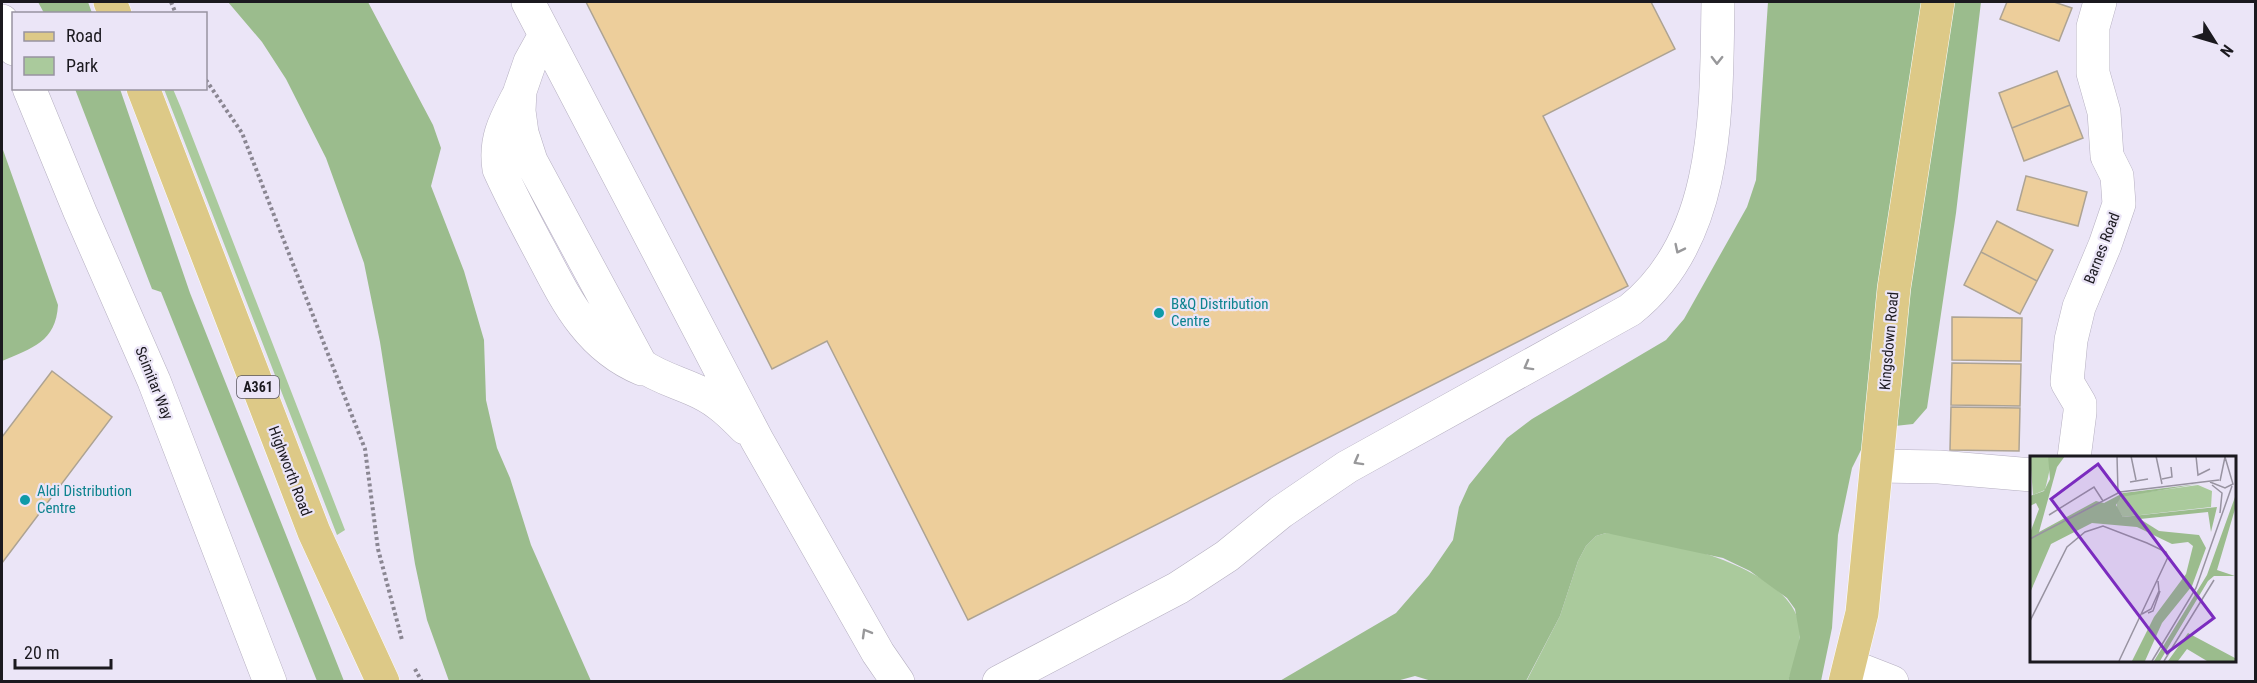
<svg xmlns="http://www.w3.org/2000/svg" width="2257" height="683" font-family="'Roboto Condensed',sans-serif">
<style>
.green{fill:#aaca9c}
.forest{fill:#9bbc8d}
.building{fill:#edce9b;stroke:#ada393;stroke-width:1.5}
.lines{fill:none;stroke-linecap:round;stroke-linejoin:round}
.minor-casing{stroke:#b5afc0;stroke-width:34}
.major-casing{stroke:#fff;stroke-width:34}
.path{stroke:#8a8692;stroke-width:4;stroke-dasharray:3 3;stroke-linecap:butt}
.minor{stroke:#fff;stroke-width:33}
.major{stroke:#ddc987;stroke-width:33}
.oneway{stroke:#98989a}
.culture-dot{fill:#0f9aa8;stroke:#ebe5f7;stroke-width:2}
.labels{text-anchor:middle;stroke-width:4.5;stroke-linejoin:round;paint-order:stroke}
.shield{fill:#ebe5f7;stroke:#595660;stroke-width:1.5}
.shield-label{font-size:14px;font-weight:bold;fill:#1b191f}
.street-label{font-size:15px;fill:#1b191f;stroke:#ebe5f7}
.culture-label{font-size:15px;fill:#0d838f;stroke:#ebe5f7;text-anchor:start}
.inset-road{fill:none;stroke:#9893a1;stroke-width:1.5}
.view{fill:#7b2cbf;fill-opacity:0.15;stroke:#7b2cbf;stroke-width:3}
.inset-edge{fill:none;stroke:#1b191f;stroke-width:3}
</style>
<rect width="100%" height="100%" fill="#ebe5f7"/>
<path class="green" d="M164,89H173L181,108L345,530L337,535Z
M1606,533C1657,537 1788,565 1799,624C1803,643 1794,664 1788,681L1526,682L1560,616L1578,561L1586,546L1596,536Z"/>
<path class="forest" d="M38,2H88L92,13H44Z
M228,2H368L433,125L441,148L431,186L464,271L484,340L486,400L497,448L510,478L531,545L591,681H449L427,620L415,564L380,342L364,263L326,158L286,79L262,42Z
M1768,2H1981L1956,213L1927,408L1913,424L1886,427L1861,450L1852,468L1838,535L1832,628L1821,681H1788L1800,637L1795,609L1787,598L1750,571L1723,558L1606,533L1596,536L1586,546L1578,561L1560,616L1526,681L1435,682L1415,676L1393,682H1278L1396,613L1429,575L1453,540L1459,507L1469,485L1507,438L1532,419L1666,340L1684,319L1747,207L1756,180Z
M75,89H120L190,293L344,681H317L161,292L152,289Z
M2,147L58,305C56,342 32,348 2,361Z"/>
<path class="building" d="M586,2H1651L1675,49L1543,116L1628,286L968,620L827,341L772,369Z
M2007,2H2054L2072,8L2059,41L2000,19Z
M2057,71L2070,105L2012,128L1999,93Z
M2070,105L2083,138L2024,161L2012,128Z
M2026,176L2087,192L2078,226L2017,210Z
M1997,221L2053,250L2037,281L1981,252Z
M1981,252L2037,281L2020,314L1964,285Z
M1952,317L2022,318L2021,361L1952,360Z
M1952,363L2021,364L2020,406L1951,405Z
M52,371L112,417L2,563V437Z
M1951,407L2020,408L2019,451L1950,450Z"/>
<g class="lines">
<g class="minor-casing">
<path id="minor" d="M528,2L757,440L878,653L898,682
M2,21L14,49
M545,35L530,62L520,91L519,111L522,133L531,161L641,365C659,378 681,383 701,393C718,401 732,415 745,428
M29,88L80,212L154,381L270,682
M519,94C506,119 494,139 499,169C512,198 527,226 542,254C567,302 589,347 642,369
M2074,458L2080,412V404L2067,382L2071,340L2079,307L2105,245L2119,204L2117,176L2107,156L2104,112L2093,73V27L2100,2
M1878,466L1939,467L2032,475
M1851,666L1892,682
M999,682L1178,588L1227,556L1281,512L1347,467L1630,310C1721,238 1716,107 1718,2"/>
</g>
<g class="major-casing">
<path id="major" d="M110,2L115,14
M143,88L314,532L383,682
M1845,682L1862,613L1894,288L1938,2"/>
</g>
<path class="path" d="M171,2L176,14
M206,80L242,133L365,449L378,549L402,640
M415,669L422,682"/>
<use href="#minor" class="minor"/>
<use href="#major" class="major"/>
</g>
<defs><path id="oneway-chevron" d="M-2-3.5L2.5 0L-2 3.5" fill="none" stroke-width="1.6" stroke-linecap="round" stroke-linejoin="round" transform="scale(1.5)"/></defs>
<g class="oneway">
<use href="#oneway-chevron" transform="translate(1717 60) rotate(91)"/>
<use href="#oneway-chevron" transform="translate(1679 249) rotate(116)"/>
<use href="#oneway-chevron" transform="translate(1528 366) rotate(151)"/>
<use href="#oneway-chevron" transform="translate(1358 461) rotate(151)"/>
<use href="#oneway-chevron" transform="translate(866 633) rotate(-120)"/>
</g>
<g class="culture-dot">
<circle cx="1159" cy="313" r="6"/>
<circle cx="25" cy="500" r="6"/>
</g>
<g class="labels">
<rect class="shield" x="237" y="376" width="42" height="22" rx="4.5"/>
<g class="shield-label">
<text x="258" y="392">A361</text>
</g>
<g class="street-label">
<text transform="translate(2102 248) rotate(-69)" y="5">Barnes Road</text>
<text transform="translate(1889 341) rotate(-85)" y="5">Kingsdown Road</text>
<text transform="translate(154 383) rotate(68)" y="5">Scimitar Way</text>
<text transform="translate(290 471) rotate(69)" y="5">Highworth Road</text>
</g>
<g class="culture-label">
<text x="1171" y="309">B&amp;Q Distribution<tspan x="1171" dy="17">Centre</tspan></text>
<text x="37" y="496">Aldi Distribution<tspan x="37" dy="17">Centre</tspan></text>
</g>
</g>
<g transform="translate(2030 456)">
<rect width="206" height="206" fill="#ebe5f7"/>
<path d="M0,0H18L21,8L15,34L3,39ZM168,29L182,35L181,51L93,61L87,52V44L96,39Z" fill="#aaca9c"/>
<path d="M18,0H35L27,11L9,76L66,45L74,47L93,37L168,28L91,41L86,49L93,61L187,51L181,76L178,56L110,63L129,75L169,79L176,92L162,130L132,167L115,205H102L124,161L156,118L163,90L158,86L142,88L107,71L62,67L21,88L0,137V77L9,53L6,47L0,50V40L14,35L20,23ZM205,41V53L187,114L205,120H184L178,125L130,205H124L177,119ZM158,177L205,202V205H177L157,193L148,205H138Z" fill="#9bbc8d"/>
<path class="inset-road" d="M87,0L88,37M101,0L106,24M126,0L132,28M166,0L168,19L180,13M132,23L142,21L141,11M190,25L195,1M100,26L118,23M180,26L195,32L203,28L195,1M182,29L192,37L190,57M19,59L64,31L73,45M0,83L90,36L189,24M118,157L123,155L130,135M112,158L121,153L129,135L128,125M0,165L37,91L55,76L73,70L117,87L136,96L138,101L89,205M122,205L166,132L202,30M134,205L184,124"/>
<path class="view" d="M68,8L184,162L137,197L21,43Z"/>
<rect width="206" height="206" class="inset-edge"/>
</g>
<rect width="2257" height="683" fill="none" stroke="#1b191f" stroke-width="6"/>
<rect x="12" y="12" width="195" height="78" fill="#ebe5f7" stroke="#9893a1" stroke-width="1.5"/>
<rect x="24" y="32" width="30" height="9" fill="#ddc987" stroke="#9893a1" stroke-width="1.5"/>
<text x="66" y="42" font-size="18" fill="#1b191f">Road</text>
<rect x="24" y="57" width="30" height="18" fill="#aaca9c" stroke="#9893a1" stroke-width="1.5"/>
<text x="66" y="72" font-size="18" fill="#1b191f">Park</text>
<g transform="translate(2215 42) rotate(127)" stroke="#ebe5f7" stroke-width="4.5" paint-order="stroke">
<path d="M0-4.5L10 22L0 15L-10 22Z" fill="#1b191f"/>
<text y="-9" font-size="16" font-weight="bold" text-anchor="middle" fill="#1b191f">N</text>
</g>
<path d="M15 659v9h96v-9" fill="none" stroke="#1b191f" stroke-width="3"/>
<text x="24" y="659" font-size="18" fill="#1b191f" stroke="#ebe5f7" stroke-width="4.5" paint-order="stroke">20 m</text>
</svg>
